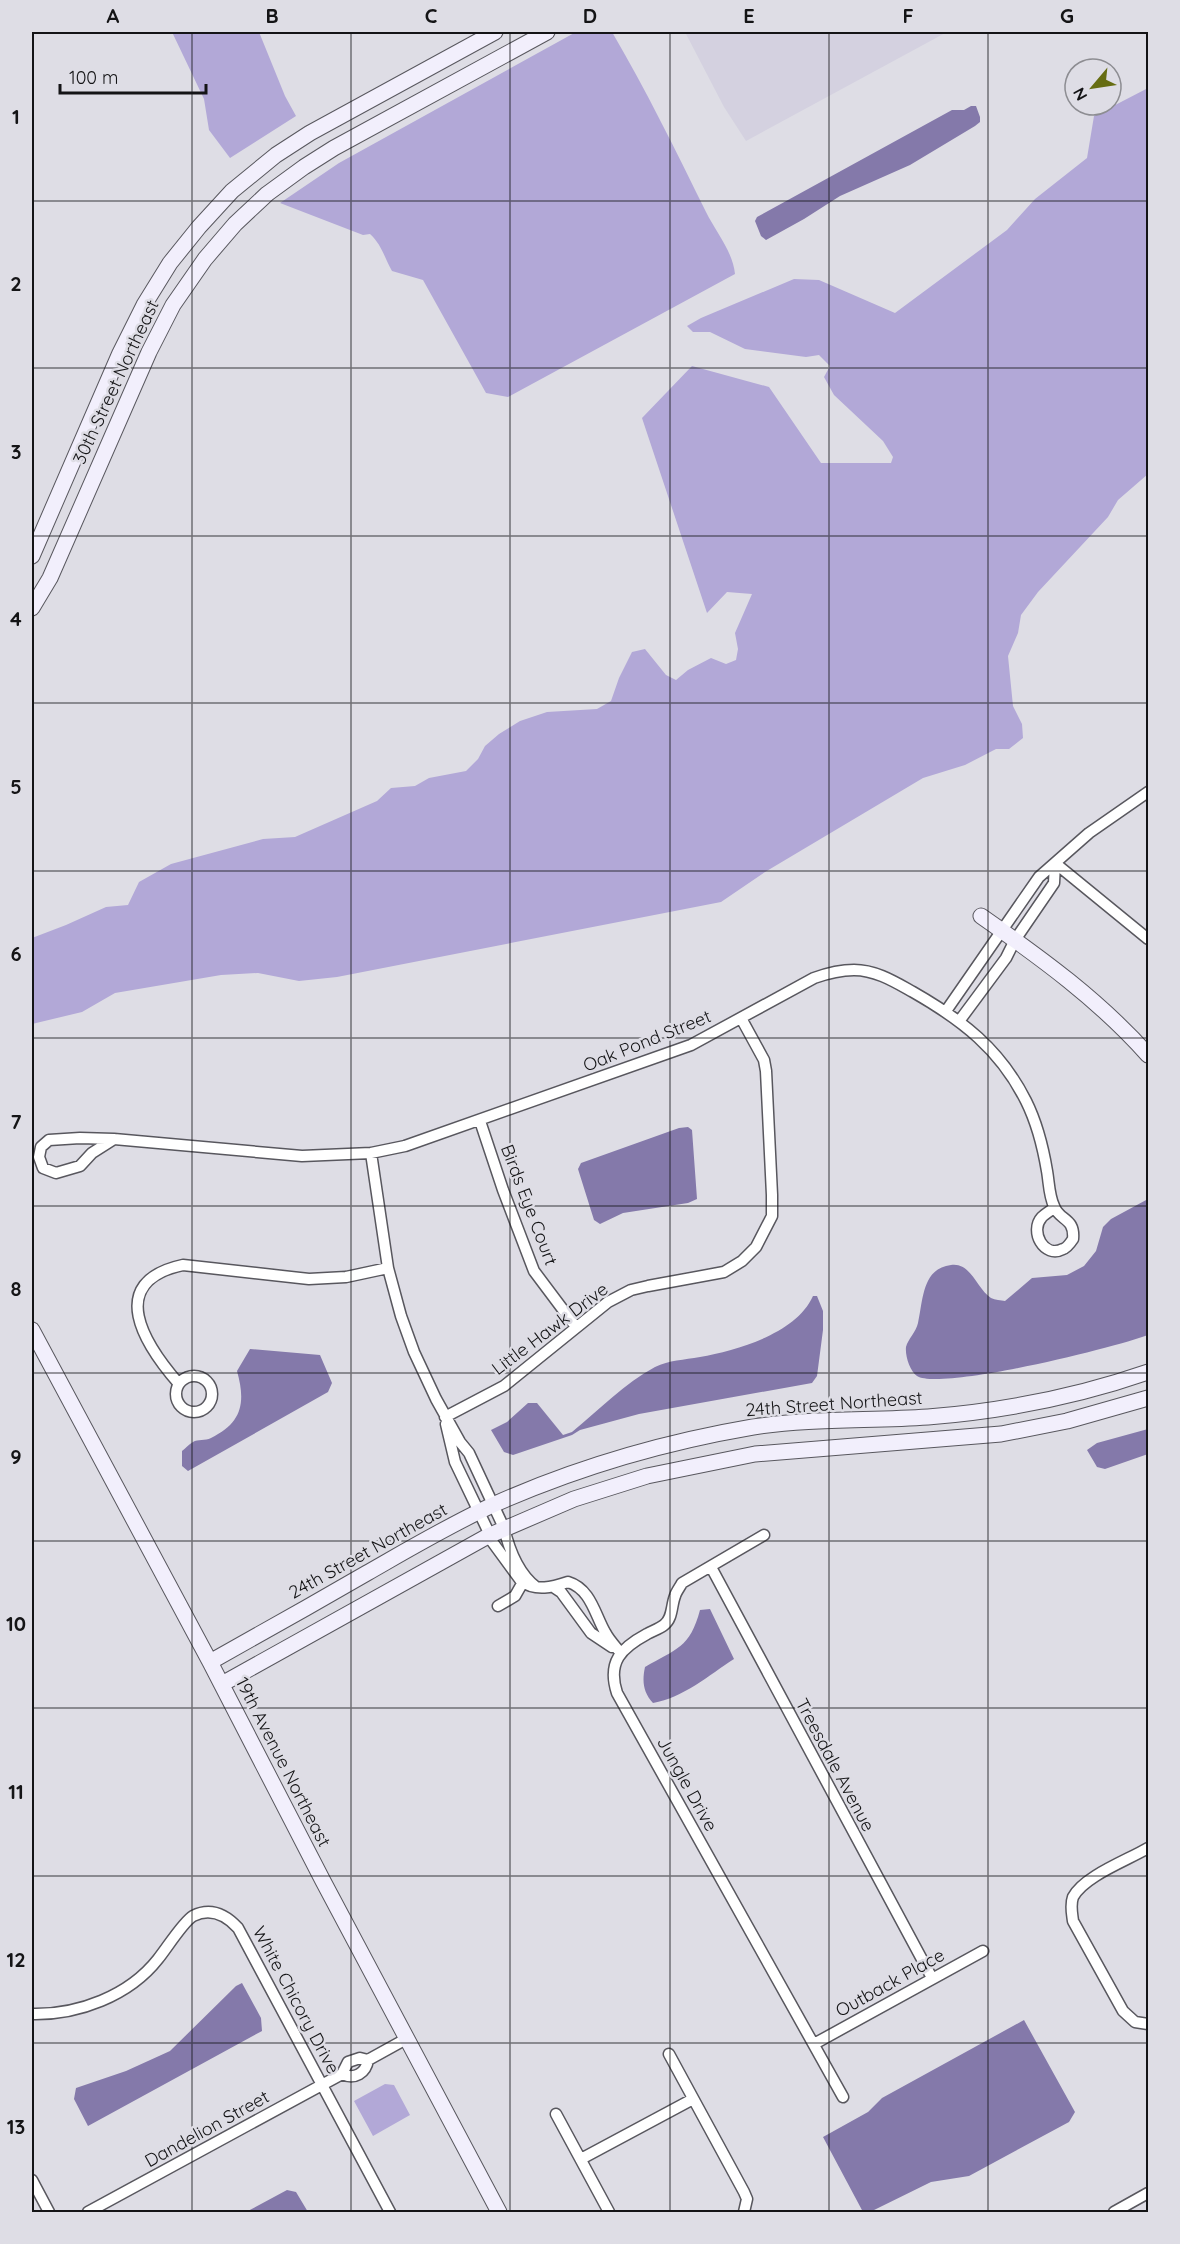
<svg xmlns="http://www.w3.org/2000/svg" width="1180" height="2244" font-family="Quicksand,sans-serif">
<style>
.built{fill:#d4d1e0}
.green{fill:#b2a8d7}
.water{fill:#8479aa}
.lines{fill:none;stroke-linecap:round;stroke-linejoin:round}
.street-casing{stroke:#58575e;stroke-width:13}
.secondary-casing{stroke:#58575e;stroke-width:17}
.street{stroke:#fff;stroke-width:10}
.secondary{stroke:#f2effc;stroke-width:15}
.grid{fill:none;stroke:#141416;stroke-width:1.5;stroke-opacity:0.55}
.labels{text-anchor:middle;stroke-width:5;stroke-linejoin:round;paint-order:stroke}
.street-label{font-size:18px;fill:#141416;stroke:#dedde5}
.neatline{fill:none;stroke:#141416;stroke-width:2}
.grid-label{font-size:20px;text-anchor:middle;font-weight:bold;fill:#141416}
</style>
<rect width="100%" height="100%" fill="#dedde5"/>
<path class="built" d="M685,32H947L746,141L724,107Z"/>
<path class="green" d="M172,32H259L285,96L296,116L230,158L209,130L204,99Z
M576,32H612C646,90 676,151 706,212C716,232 733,252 735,274L508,397L486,393L423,280L392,271C384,257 382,245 370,234L363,235L280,203L339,163Z
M1148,88V474L1118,500L1108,517L1038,592L1021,615L1018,633L1008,656L1013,706L1022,724L1023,738L1009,749H996L965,765L923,778L765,872L721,902L337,977L299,981L258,973L221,975L115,993L82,1012L32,1024V938L66,925L106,907L128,905L139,882L171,864L263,839L295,837L377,801L391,788L415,786L429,778L466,771L478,759L485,746L499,734L520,721L547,712L597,709L611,701L619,678L632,652L645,649L666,675L676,680L688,670L711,658L726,664L736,660L738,649L735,633L752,594L727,592L707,613L642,418L692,366L769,387L821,463H891L893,457L883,441L834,395L824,377L830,366L819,355L806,357L745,349L710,332H693L687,326L701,318L794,279L819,280L895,313L1007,230L1035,199L1087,158L1094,116Z
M385,2084L394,2085L410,2115L373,2136L354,2101Z"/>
<path class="water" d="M971,106H976L980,117V122L975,126L910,165L840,196L804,219L766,240L761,236L755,221L757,217L952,110H964Z
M688,1127L692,1130L697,1199L688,1203L623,1213L600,1224L594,1220L578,1169L581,1163L679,1128Z
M1148,1199V1335C1117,1347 941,1391 917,1376C910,1371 905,1356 906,1347C908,1339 916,1332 918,1323C923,1301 922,1268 951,1265C971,1262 977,1289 991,1298C995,1300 1001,1300 1005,1301L1032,1278L1067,1275L1084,1266L1096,1251L1103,1227L1111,1219Z
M813,1296H817L823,1311V1330L817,1376L812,1383L639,1414L580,1430L572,1435L513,1455L504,1452L491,1430L507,1422L528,1403H537L563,1435L572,1432C599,1410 625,1383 655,1367C669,1360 684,1360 700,1357C737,1350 796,1334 813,1296Z
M250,1349L320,1355L332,1383L328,1392L188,1471L182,1466V1451C185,1449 189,1444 193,1442C198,1439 205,1441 211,1438C242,1423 246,1403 237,1371Z
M1148,1429V1454L1105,1469L1097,1467L1087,1450L1097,1443Z
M710,1609L734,1659C709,1675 683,1698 653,1703C643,1692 642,1681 645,1667C676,1649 690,1648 700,1610Z
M242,1983L261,2018L262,2031L88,2126L74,2099L76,2088L126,2071L170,2051L236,1986Z
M1024,2020L1075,2112L1069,2122L969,2176L931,2182L870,2212H863L823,2137L868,2112L882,2098Z
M287,2190L296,2192L308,2212H246Z"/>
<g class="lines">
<g class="street-casing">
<path id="street" d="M1055,863L1148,939
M946,1011L1039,877L1089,833L1148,792
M960,1020L1006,958L1015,940L1054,883L1055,863
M480,1121L503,1190L534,1271L576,1327
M114,1139L92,1153L80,1166L56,1173L43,1168L39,1157L41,1147L49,1140L80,1138L114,1139L302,1156L371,1153L405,1146L691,1045L814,978C828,973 840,970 854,970C876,970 895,982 913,992C962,1020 1000,1049 1026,1101C1037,1123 1043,1147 1047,1171C1049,1182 1049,1196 1054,1206C1059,1221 1075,1217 1073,1239C1071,1242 1067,1248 1063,1249C1044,1259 1029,1231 1042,1217C1045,1214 1050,1211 1054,1208
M371,1153L388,1268L401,1316L414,1352L436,1399L460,1442L469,1453L504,1528C509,1549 519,1574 536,1587
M176 1394a18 18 0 1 1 36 0a18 18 0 1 1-36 0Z
M179,1384C145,1345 104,1282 183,1265L309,1279L346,1277L388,1268
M445,1417L504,1386L608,1302L631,1290L648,1286L724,1272L742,1261L756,1247L772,1216V1195L766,1071L764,1060L741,1018
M446,1424L455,1462L490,1535
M764,1535L682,1583C680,1587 676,1592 675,1596C671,1606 673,1618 664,1625C659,1629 652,1631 647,1634C621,1648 607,1662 617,1693L843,2097
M488,1536L521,1581C536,1592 553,1587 568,1582C591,1589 595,1615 605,1632C609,1640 615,1646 620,1652
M711,1567L932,1978
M555,1588L561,1592L591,1633L612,1647
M498,1606L515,1596L523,1582
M1148,1848C1128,1860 1084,1876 1073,1897C1070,1905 1072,1913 1073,1921L1123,2011L1135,2022L1148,2024
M32,2014C78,2015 129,1996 158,1959C167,1948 183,1922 193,1916C211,1907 226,1915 238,1928L390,2212
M814,2044L983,1951
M669,2054L744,2192L747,2199L744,2212
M342,2074C355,2080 366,2073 368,2060
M556,2114L609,2212
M581,2159L693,2099
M32,2180L49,2212
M88,2212L342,2074L348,2062L360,2058L368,2060L406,2039
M1114,2212L1148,2193"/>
</g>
<g class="secondary-casing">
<path id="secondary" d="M32,556L120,353L144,305L170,263L199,227L232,191L276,155L310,133L495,32
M32,608L50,578L149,352L173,305L205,259L235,224L267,194L304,167L334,148L547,32
M981,916C1041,958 1099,1000 1148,1055
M32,1330L210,1662L323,1881L499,2212
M210,1662C262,1633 315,1603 367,1573C409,1549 451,1524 495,1504C576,1468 665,1442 753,1427C811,1418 870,1421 928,1417C1002,1411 1079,1396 1148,1372
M222,1684L488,1536L574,1499L647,1476L755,1454L1001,1434L1067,1421L1148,1398"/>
</g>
<use href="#street" class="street"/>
<use href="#secondary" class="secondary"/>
</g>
<path class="grid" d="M192,32V2212M351,32V2212M510,32V2212M670,32V2212M829,32V2212M988,32V2212M32,201H1148M32,368H1148M32,536H1148M32,703H1148M32,871H1148M32,1038H1148M32,1206H1148M32,1373H1148M32,1541H1148M32,1708H1148M32,1876H1148M32,2043H1148"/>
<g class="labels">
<g class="street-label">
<text transform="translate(116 382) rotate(-65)" y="6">30th Street Northeast</text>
<text transform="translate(647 1041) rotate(-22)" y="6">Oak Pond Street</text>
<text transform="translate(529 1205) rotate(69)" y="6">Birds Eye Court</text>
<text transform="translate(550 1329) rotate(-37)" y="6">Little Hawk Drive</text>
<text transform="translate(834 1404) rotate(-4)" y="6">24th Street Northeast</text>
<text transform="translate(368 1551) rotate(-29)" y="6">24th Street Northeast</text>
<text transform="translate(283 1762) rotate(63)" y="6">19th Avenue Northeast</text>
<text transform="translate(835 1765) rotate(62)" y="6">Treesdale Avenue</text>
<text transform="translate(687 1784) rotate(61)" y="6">Jungle Drive</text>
<text transform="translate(890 1983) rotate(-29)" y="6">Outback Place</text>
<text transform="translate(296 2000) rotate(62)" y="6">White Chicory Drive</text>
<text transform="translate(207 2129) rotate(-29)" y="6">Dandelion Street</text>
</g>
</g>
<rect width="1180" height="2244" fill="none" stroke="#dedde5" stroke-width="66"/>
<g transform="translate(1093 87) rotate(241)"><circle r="28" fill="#dedde5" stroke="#8d8d92" stroke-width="1.5"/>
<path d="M0-4.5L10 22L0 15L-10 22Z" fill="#666d12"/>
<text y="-9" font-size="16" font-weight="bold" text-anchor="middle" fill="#141416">N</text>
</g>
<path d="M60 84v9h146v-9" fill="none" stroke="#141416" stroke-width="3"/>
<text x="69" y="84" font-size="18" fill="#141416" stroke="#dedde5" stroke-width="4.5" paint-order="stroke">100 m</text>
<rect x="33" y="33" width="1114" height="2178" class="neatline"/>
<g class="grid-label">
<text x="113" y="23">A</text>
<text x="272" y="23">B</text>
<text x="431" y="23">C</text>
<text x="590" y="23">D</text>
<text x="749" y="23">E</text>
<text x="908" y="23">F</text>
<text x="1067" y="23">G</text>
<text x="16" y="124">1</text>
<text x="16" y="291">2</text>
<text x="16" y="459">3</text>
<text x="16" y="626">4</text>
<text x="16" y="794">5</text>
<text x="16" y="961">6</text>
<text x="16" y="1129">7</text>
<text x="16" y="1296">8</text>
<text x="16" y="1464">9</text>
<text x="16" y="1631">10</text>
<text x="16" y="1799">11</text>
<text x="16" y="1967">12</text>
<text x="16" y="2134">13</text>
</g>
</svg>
